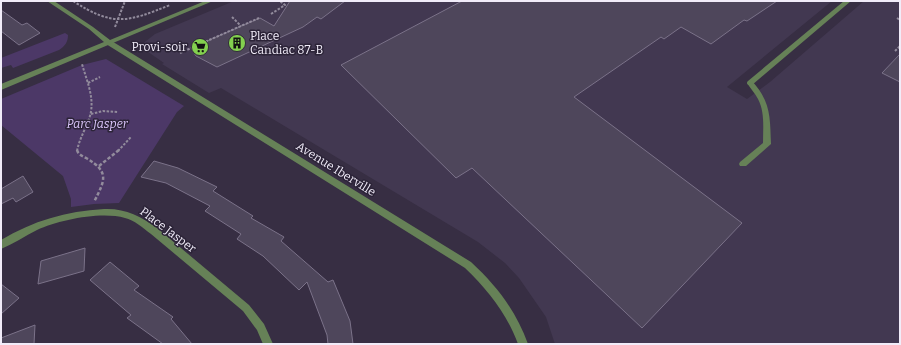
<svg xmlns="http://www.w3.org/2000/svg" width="901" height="345" font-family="Bitter,serif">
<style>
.built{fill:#423851}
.green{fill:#4c3867}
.building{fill:#4e465b;stroke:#7b7289}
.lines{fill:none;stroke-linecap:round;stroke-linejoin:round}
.path-far1{stroke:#928b9c;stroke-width:2;stroke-dasharray:2.5 1.5;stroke-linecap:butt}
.path{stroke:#928b9c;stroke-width:2.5;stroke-dasharray:3.5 2;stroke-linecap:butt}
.service{fill:#668157;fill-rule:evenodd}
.minor{fill:#668157;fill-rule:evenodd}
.tertiary{fill:#668157;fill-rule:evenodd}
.labels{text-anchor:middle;stroke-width:3;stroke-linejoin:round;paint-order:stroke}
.poi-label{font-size:12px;fill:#f1ecf9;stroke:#2c2438;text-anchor:start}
.park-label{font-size:12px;font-style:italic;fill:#dbc6fc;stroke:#2c2438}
.street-label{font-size:12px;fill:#f1ecf9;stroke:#2c2438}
</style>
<rect width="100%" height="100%" fill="#372e43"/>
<path class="built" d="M234,1H832L727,87L747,99L770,82L864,1H900V344H555L546,317L519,278L505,263L478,242L221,88L209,93L162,64L164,63L141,47V45L155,34Z"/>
<path class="green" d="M65,33L68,35C68,42 65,46 59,50L13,68L11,65L1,68V58Z
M106,59L184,106L177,112L119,203L94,204L71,207V199L63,176L1,125V99L82,65Z"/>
<path class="building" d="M290,1H345L321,19L317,17L303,27L217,67L196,56L191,48L260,18L274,26Z
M462,1H777L747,21L744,20L711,44L681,27L664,39L661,37L574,97L742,223L642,328L472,168L456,178L341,65Z
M1,10L22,25L27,23L40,33L19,45L1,31Z
M900,54V82L882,73Z
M154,161L178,168L217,187L213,191L253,216L251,218L284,237L281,241L328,282L333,280L350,321L353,344H328L327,335L307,282L299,290L263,256L237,239L241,234L205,211L210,206L166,183L141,177Z
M23,176L33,192L16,202L13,198L1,204V189Z
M85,248L84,271L38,284L41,261Z
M110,262L139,286L134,290L173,317L171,319L192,344H163L127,318L131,315L90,280Z
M1,284L19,298L1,314Z
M35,325L34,344H1V338Z"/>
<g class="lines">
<path class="path-far1" d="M73,1C113,27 128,22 170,5
M271,14L285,5L281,2L283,1
M232,17L241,26
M897,18L900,20
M115,27L125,1
M895,51L900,46
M180,53L259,18
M88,83L100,77
M91,114L103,111L118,112
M77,151C79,140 85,130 89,119C96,100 87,82 82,64
M118,151L131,137"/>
<path class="path" d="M77,150C78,154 82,156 86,158C110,172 105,180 94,202
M99,166L119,150"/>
<path class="service" d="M748,81H752C771,102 770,117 771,144L746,166H740L739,164L740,162L763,143C763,128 765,112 758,99C755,93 750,88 747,83Z"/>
<path class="minor" d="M844,1H851L752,85H748L747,83L748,81Z
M106,40H110L471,262C497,286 516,311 528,344H518C507,314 488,290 465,268L106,44Z
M104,209C125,208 140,216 157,228L249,305L264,324L273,344H263L257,330L243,311L151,234C143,228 134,220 125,218C101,211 59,220 37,230C25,236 13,244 1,249V240C33,221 66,211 104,209Z"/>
<path class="tertiary" d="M47,1H54L93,27L110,40L205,1H213L1,90V84L104,42L89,29Z"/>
</g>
<defs>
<g id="building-disc" transform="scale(0.9)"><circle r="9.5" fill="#83d04f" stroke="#2c2438"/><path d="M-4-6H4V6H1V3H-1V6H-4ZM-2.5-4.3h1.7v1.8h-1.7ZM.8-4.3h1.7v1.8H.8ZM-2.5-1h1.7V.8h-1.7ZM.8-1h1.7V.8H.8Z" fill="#111"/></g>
<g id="supermarket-disc" transform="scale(0.9)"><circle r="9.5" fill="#83d04f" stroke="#2c2438"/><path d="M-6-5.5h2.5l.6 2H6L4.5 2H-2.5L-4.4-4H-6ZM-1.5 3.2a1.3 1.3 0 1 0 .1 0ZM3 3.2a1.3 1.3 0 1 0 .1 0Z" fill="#111"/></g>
</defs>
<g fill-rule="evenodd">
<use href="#building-disc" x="237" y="43"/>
<use href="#supermarket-disc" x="200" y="47"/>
</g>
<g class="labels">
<g class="poi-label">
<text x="250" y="40">Place<tspan x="250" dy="14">Candiac 87-B</tspan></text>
<text x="187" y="51" text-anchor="end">Provi-soir</text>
</g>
<g class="park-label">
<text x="97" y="128">Parc Jasper</text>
</g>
<g class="street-label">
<text transform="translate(336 169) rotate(32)" y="4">Avenue Iberville</text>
<text transform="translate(168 230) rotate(37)" y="4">Place Jasper</text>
</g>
</g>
<rect width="901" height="345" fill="none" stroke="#f1ecf9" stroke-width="4"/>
</svg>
